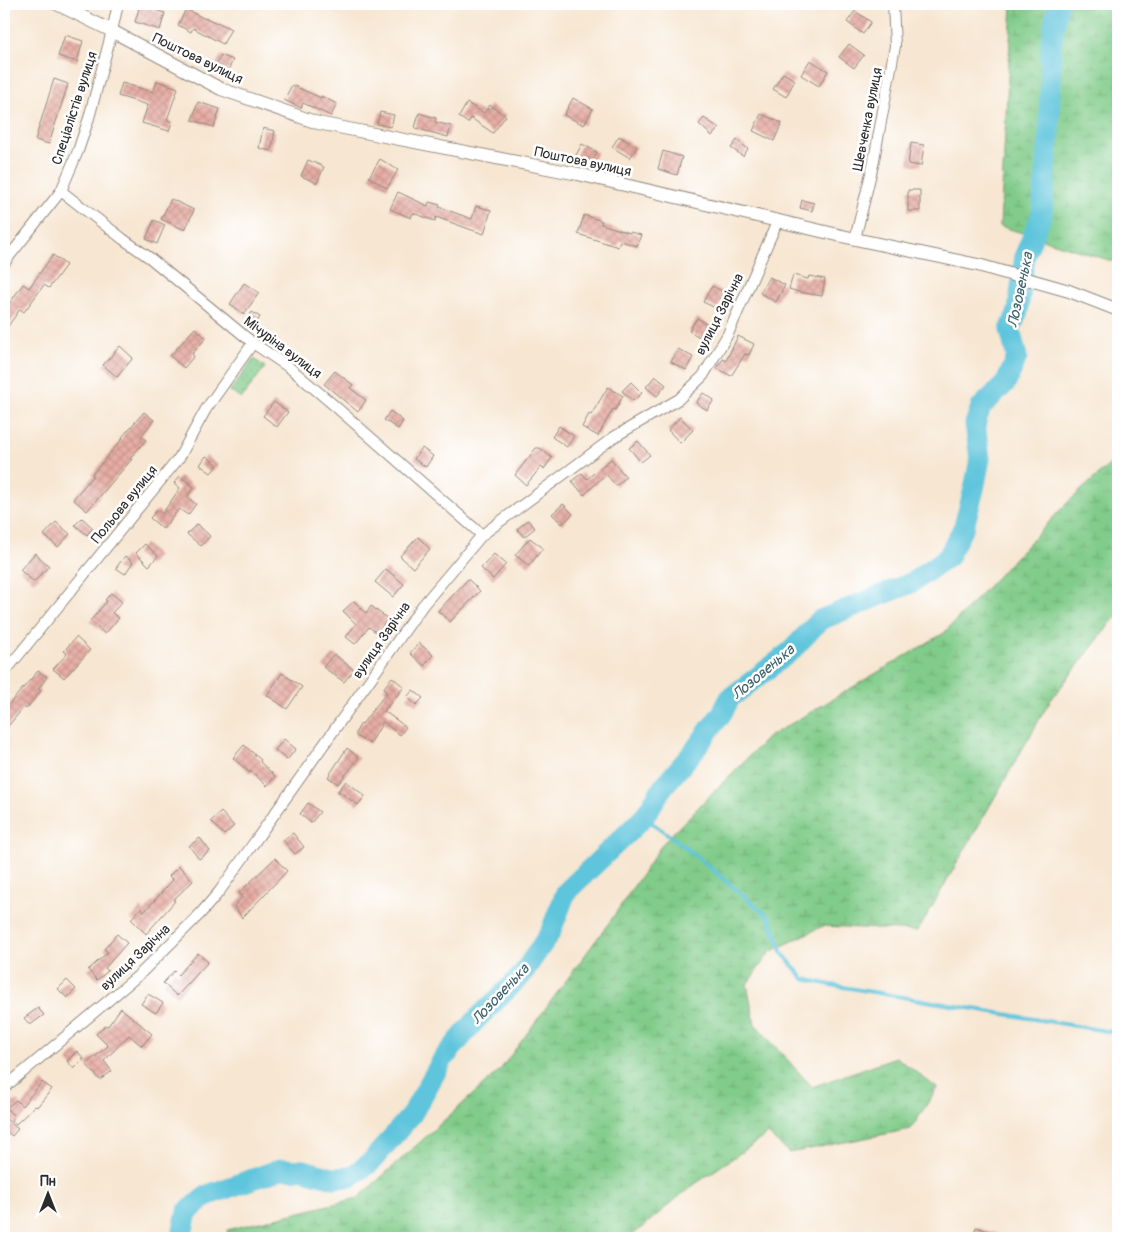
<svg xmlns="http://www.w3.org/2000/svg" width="1122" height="1242" font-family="Pangolin,sans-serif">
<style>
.wetland{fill:url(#wetland-marsh);stroke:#567c5a}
.park{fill:url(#park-dots);stroke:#567c5a}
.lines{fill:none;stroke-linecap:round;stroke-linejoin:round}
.stream{stroke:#5fc5dc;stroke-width:4}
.river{stroke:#5fc5dc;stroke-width:21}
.building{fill:url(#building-cross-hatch)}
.minor-casing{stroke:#91887e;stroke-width:12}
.tertiary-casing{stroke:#91887e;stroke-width:14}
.minor{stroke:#fff;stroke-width:10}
.tertiary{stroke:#fff;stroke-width:12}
.labels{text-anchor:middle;stroke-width:5;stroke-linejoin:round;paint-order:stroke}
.street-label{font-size:14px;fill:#2b2b2b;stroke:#fff}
.water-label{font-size:15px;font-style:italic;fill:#3d6169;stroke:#fff}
</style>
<defs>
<pattern id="wetland-marsh" width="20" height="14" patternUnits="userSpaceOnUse" patternTransform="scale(1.25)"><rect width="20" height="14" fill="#81cc8a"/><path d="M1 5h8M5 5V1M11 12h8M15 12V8" fill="none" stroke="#70af77"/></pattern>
<pattern id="park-dots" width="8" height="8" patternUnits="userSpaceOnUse" patternTransform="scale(1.25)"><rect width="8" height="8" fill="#81cc8a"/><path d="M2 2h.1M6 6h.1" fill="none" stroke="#70af77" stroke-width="1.8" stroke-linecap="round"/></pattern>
<pattern id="building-cross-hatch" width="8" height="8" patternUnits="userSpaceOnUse" patternTransform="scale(1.25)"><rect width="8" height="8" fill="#e6ada4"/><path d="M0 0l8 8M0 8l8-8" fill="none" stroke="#c5958d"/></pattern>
</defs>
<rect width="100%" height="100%" fill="#fff"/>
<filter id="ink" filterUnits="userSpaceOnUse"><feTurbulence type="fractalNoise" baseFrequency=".02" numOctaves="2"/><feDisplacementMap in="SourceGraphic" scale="10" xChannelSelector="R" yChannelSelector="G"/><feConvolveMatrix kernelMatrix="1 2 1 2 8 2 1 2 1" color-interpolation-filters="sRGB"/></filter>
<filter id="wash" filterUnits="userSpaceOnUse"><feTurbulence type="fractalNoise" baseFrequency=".0096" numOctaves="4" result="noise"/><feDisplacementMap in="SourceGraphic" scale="20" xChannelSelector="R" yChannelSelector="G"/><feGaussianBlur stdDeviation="1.12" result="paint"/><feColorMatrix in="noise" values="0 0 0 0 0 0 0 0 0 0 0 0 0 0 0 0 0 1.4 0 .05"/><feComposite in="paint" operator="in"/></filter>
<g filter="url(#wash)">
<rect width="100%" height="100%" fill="#f7e6d1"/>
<path class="wetland" d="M1012,4H1118V263L1000,226Z
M1118,457V617L1114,619L1050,701L918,931L823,926L770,952L747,984L755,1024L812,1087L896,1057L937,1088L911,1129L789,1153L768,1134L692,1186L629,1238H228L227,1230L358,1198L500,1070L611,920L663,843L767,738L944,633L1066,504Z"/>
<path class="park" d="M254,359L265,367L241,399L230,391Z"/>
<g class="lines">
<path class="stream" d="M644,817L684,846L769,917L783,954L804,979L831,985L1118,1033"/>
<path class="river" d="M181,1238L187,1212L208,1195L281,1169L304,1170L333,1178L350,1177L370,1163L412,1114L443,1059L476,1020L521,976L550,933L566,892L644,817L663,787L693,752L722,713L730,698L791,651L820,620L911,583L948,557L964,526L974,489L980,459L975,424L981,407L1006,383L1017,357L1010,330L1018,311L1025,255L1042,214L1049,140L1051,44L1058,4"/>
</g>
<g id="blocks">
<path class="building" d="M140,5L165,13L160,30L135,22Z
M186,9L205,19L206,18L217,23V22L231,29L223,44L193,28L191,32L178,25Z
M855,11L871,22L863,34L847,22Z
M65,35L83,41L77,62L58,56Z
M849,44L864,55L854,68L839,57Z
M221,55L233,60L226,75L214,69Z
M810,60L828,71L819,86L801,75Z
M783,73L795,80L786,97L773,89Z
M54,79L68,84L49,144L35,140Z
M157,81L178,88L167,120L172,122L169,131L142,123L148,105L118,96L122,83L153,92Z
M292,85L321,98V96L337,104L331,116L303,103L301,108L284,100Z
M573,98L593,109L584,125L564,115Z
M198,102L220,109L214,127L192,120Z
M467,103L484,113L490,105L506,116L493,133L471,118L468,123L459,117Z
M380,112L394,115L391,127L377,124Z
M419,113L436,118L435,122L451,126L448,137L415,128Z
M761,114L782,123L774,141L753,131Z
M704,118L719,128L712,136L699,124Z
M263,128L275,131L271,151L259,148Z
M619,136L637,147L630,158L612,147Z
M737,140L748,149L743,156L731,148Z
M911,143L924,145L921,166L908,164Z
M582,144L597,152L589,167L574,159Z
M663,151L682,157L677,175L658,169Z
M380,159L398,170L387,188L369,177Z
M308,160L324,167L317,183L301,176Z
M908,190H920V211H908Z
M398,192L428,206L429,202L440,205L439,207L472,219L476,206L491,210L484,234L469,229L436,217L435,221L413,213L411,218L390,209Z
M171,199L194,210L185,230L161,219Z
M802,200L814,203L812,211L800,208Z
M584,215L602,221L601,224L630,233V232L641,235L637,246L620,241L618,247L578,234Z
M154,220L165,225L157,244L146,239Z
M53,255L66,265L49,288L44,285L24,312L20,309L4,332V311L23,284L29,288Z
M793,275L808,279L809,276L825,279L822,296L799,292L789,289Z
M769,277L785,285L776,302L760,293Z
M244,283L259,293L244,314L230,304Z
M712,286L726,293L718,309L703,302Z
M252,312L260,317L253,328L245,322Z
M697,318L711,326L703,339L689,331Z
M195,328L206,338L192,354L194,356L184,368L170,356Z
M738,336L754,344L749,355L745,354L731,376L717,368L723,359L726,361Z
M120,346L133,358L117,377L103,365Z
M678,349L693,357L686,370L671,362Z
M335,371L353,385L350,388L366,400L358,412L324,384Z
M655,376L666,385L657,396L646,387Z
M631,382L642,393L633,401L622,391Z
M608,387L623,396L615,410L613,409L598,436L582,427L589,414L591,415Z
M703,393L714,400L707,410L696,403Z
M274,402L288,412L277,427L263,416Z
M390,411L403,421L398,429L384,420Z
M144,412L154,420L141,436L146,440L130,458L132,459L87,511L73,499L93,476L92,474L123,438L122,437Z
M680,417L693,430L680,443L668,430Z
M559,426L574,436L567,447L552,437Z
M638,441L650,455L641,462L629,448Z
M422,448L433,456L426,467L414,459Z
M536,448H540L552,458L544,469L541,467L526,485L515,475Z
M206,456L218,465L211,473L200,465Z
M611,459L626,477L616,486L606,474L584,495L572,481L582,473L587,479Z
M180,476L194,487L187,497L196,504L188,515L179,509L163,529L150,518L157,510L162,514L180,488L174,483Z
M563,504L573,514L562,524L552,514Z
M82,518L93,528L87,535L75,525Z
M528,520L535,528L524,537L517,529Z
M56,522L70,534L58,547L44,535Z
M197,524L210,536L201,546L187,534Z
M418,537L430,549L413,568L400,556Z
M530,538L543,548L529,566L515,555Z
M145,544L158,556L149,566L136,553Z
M35,553L49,566L34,582L20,570Z
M494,554L506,564L493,579L481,568Z
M125,556L133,562L125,574L116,568Z
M386,569L404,584L393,597L375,582Z
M468,579L480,591L450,622L438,611Z
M111,593L122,602L112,613L119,618L105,634L90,621L107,601L105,600Z
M354,601L366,613L371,606L388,619L377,633L369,627L355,644L346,637L356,624L343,611Z
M76,637L90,650L64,678L53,669L67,654L64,651Z
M419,643L433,655L424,666L410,653Z
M334,654L354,670L344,682L323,667Z
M38,671L47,677L38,689L41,691L26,709L24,707L4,731V710Z
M282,673L302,687L287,709L267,695Z
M392,677L404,687L384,711L406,727L400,735L383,722L370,744L356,736V732L361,723L362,724L387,692L383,689Z
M413,690L423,698L416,705L407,697Z
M284,739L296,749L287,760L275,750Z
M244,745L261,760L260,762L275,776L267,786L251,771L250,773L233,758Z
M347,748L359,758L338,784L328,777Z
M346,781L365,796L358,805L338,791Z
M308,803L320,812L311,823L300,814Z
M221,812L234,826L224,835L211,821Z
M293,833L304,847L295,854L283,840Z
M200,838L210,851L199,859L189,846Z
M275,858L287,871L242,918L234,906L243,896L239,893Z
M179,866L193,881L173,900L175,901L146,934L131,919L141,908L144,912L173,880L169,876Z
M117,934L127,943L105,968L108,971L97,980L88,970L108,952L104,949Z
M198,953L208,962L177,996L163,983L174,971L178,975Z
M67,980L76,989L67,998L58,989Z
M148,994L163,1003L156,1013L141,1004Z
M38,1008L44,1015L30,1025L24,1018Z
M121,1008L152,1034L142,1046L129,1035L104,1061L112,1071L100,1080L86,1064L108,1046L96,1034L106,1025L108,1026Z
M77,1051L84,1059L74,1069L67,1061Z
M42,1082L52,1089L37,1107L35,1106L16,1124L11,1120L14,1116L6,1108L16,1100L22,1106Z
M4,1117L18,1129L12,1136L4,1129Z
M976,1227L1004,1236V1238H972Z"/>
</g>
</g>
<g filter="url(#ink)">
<use href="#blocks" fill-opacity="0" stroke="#91887e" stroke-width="1"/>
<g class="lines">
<g class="minor-casing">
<path id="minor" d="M61,191L123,239L150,258L253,343L290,368L336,407L482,535
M855,239L873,165L895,46L893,4
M4,263L61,191L78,151L89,118L112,31L118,4
M4,673L179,458L206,409L253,343
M4,1088L140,974L200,914L219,892L423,605L482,535L614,437L679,399L703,376L728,334L778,220"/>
</g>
<g class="tertiary-casing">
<path id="tertiary" d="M57,4L112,31L221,89L318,123L578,174L855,239L978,265L1069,291L1118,310"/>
</g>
<use href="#minor" class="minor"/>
<use href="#tertiary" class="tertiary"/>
</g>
</g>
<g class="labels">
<g class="street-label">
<text transform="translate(198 58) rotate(26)" y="5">Поштова вулиця</text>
<text transform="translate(74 108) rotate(-72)" y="5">Спеціалістів вулиця</text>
<text transform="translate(867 119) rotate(-79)" y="5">Шевченка вулиця</text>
<text transform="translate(583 161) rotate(12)" y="5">Поштова вулиця</text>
<text transform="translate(719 314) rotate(-63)" y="5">вулиця Зарічна</text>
<text transform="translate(283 347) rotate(37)" y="5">Мічуріна вулиця</text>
<text transform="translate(124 504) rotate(-51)" y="5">Польова вулиця</text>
<text transform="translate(381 640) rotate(-55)" y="5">вулиця Зарічна</text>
<text transform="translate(135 957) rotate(-43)" y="5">вулиця Зарічна</text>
</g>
<g class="water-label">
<text transform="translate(1020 290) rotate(-78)" y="5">Лозовенька</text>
<text transform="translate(763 672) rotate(-40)" y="5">Лозовенька</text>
<text transform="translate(500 994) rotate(-47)" y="5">Лозовенька</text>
</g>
</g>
<rect width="1122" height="1242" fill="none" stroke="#fff" stroke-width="20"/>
<g transform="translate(48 1194)" stroke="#ffffff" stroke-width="4" paint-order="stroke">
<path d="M0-4L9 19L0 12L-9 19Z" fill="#2b2b2b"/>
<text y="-8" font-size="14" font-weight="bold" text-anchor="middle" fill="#2b2b2b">Пн</text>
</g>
</svg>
